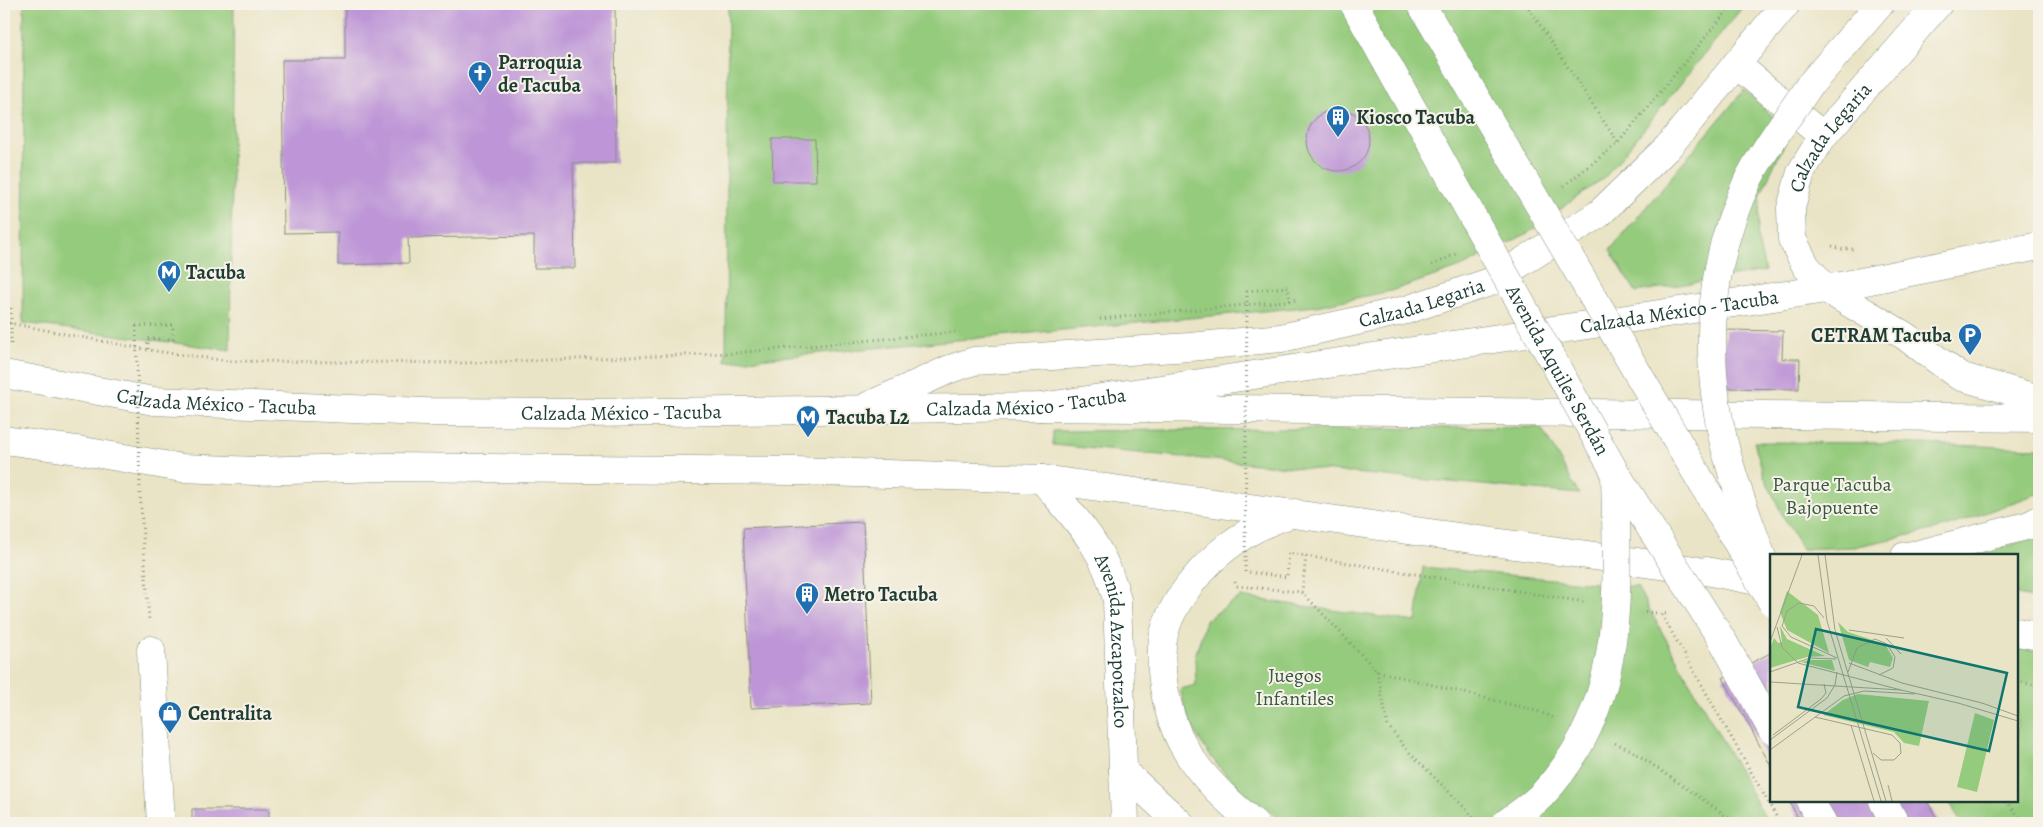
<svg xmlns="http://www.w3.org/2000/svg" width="2043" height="827" font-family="Alegreya,serif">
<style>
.green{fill:#95cb7d;stroke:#5a8458}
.building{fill:#be96d7}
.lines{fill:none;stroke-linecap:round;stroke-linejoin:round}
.minor-casing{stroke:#84907d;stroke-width:29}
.major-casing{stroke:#84907d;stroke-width:29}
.highway-casing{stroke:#84907d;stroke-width:29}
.path{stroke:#84907d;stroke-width:3;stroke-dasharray:1 4;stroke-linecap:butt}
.minor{stroke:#fff;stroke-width:28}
.major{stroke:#fff;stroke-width:28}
.highway{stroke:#fff;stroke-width:28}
.highway-bridge-casing{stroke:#84907d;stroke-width:29;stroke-linecap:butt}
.path-bridge{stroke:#84907d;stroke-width:3;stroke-dasharray:1 4;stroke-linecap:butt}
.highway-bridge{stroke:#fff;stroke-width:28}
.labels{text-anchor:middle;stroke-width:4;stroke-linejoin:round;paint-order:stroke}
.poi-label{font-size:20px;font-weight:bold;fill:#1f3d34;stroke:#f7f3e8;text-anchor:start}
.street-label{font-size:20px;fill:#1f3d34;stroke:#f7f3e8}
.park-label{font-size:20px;fill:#375943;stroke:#f7f3e8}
.inset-road{fill:none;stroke:#99a18c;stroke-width:1}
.view{fill:#0f766e;fill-opacity:0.15;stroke:#0f766e;stroke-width:2.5}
.inset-edge{fill:none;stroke:#1f3d34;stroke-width:2.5}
</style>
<rect width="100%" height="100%" fill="#f7f3e8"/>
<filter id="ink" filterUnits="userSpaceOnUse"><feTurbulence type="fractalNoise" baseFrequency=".02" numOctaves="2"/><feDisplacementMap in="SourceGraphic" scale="10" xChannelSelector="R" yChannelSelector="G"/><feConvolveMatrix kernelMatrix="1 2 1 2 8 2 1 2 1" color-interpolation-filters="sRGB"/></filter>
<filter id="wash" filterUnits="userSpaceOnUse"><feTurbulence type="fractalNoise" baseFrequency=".0096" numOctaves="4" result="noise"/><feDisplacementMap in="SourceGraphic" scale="20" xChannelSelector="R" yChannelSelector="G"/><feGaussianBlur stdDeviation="1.12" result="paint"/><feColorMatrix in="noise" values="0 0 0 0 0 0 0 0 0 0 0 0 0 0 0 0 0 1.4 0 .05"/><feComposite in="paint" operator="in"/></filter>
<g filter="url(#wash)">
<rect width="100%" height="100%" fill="#eae4c6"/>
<path class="green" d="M24,4H234L230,350L23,323Z
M728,4H1745L1606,176L1528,233L1461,267L1391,291L1316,306L726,362Z
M1744,90L1790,132L1761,193L1757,237L1765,271L1636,292L1610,250Z
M1541,427L1579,494L1053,445V431Z
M1754,442L1889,443L2039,448V493L1946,527L1854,547L1802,549L1782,514L1764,476Z
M2039,536V599L2017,595V556H1975Z
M1423,567L1637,587L1768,823H1289C1248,802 1207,762 1189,719C1185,709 1183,699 1180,689L1196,685L1195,657L1206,620L1240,597L1416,622Z
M2017,648L2039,652V823H1961L1949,801H2017Z"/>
<g id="blocks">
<path class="building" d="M345,4H615L616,163H573L575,268H534V236L408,238L409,263L338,265V232L284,233L282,60H345Z
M1307 140a31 31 0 1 1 62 0a31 31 0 1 1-62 0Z
M772,139H815L816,181H773Z
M1725,330L1783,331L1782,359H1800L1799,389L1723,388Z
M863,522L871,703L751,708L743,528Z
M1772,652V768L1723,678Z
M1789,801H1927L1939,823H1801Z
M192,809H269V823H192Z"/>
</g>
</g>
<g filter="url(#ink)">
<use href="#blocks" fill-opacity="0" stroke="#84907d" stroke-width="1"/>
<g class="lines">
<g class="minor-casing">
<g id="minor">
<path d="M1826,289L1905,336L1959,376L2039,399"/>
<path id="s1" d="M1042,479C1076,520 1105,547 1117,600L1125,823"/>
<path d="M151,650L161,823"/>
</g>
</g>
<g class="major-casing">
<g id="major">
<path d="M1736,64L1823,136"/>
<path id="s2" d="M1826,289L1806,266L1792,239L1791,208L1801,172L1823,136L1938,4"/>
<path id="s3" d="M4,374L154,401L425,412L589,413L1041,407L1826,289L2039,246"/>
<path id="s4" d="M868,406L950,369L974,361L1190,347L1281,338L1406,310L1490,282L1599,214L1668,147L1786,4"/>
<path d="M4,440L77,450L182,468L256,471L385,467L795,471L1042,479L1695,570"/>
<path d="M1905,556L1919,554L2030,525L2039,520"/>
<path d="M1123,771L1180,823"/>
</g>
</g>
<g class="highway-casing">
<path id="highway" d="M1809,86L1880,4
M1041,407L2039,418
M1706,571L1772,584
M2017,632L2039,636
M1810,801L1823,823
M1883,801L1895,823
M1254,823C1228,802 1199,775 1183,745C1166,715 1155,660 1166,627C1173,605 1187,587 1202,570C1228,542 1258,523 1295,513"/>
</g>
<path class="path" d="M1526,4L1618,143
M1564,186L1618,143L1733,4
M1832,246L1842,249H1855
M1432,265L1458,253
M1247,291L1288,287L1290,301
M1100,319L1296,300
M4,322L148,350L228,361L467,363L736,353L955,332
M136,326L173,325V339H148V350
M11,344V305
M140,493L149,619
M1306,556L1584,602
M1235,582L1236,586L1302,592L1306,556L1289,553L1287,577L1248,572
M1302,592L1377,671L1537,711L1556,719
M1645,612L1668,614
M1662,615L1780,823
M1377,671L1388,726L1408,751L1474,817
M2017,681L2039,686
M1615,743L1631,750L1737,823
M2006,801L2024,823"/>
<use href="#minor" class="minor"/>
<use href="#major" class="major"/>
<use href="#highway" class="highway"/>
<g class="highway-bridge-casing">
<g id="highway-bridge">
<path id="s5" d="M1354,4L1615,472L1724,643L1772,730"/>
<path d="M1421,4L1772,602"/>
<path d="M1766,569C1755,537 1742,505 1732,472C1702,376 1704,269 1749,178C1766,145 1789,116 1809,86"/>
<path d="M1506,823C1518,814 1531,806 1542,795C1629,703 1617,587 1615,472"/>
</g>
</g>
<path class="path-bridge" d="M136,326L140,490
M1245,572L1247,291"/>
<use href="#highway-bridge" class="highway-bridge"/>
</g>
</g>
<defs>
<g id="church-pin" transform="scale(1.25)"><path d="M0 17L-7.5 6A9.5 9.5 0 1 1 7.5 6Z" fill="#1f6fb2" stroke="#f7f3e8"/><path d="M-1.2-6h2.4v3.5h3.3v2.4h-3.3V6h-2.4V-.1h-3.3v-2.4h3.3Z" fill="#fff"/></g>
<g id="building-pin" transform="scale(1.25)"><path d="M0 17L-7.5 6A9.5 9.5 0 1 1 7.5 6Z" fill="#1f6fb2" stroke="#f7f3e8"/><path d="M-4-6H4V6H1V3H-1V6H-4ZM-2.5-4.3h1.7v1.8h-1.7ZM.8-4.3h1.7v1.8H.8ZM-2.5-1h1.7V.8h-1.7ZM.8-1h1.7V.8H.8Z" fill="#fff"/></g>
<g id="metro-pin" transform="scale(1.25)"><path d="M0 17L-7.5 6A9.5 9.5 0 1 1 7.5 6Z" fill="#1f6fb2" stroke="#f7f3e8"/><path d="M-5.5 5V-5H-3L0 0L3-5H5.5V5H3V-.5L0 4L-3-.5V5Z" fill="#fff"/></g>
<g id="parking-pin" transform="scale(1.25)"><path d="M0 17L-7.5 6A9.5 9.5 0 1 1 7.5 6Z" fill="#1f6fb2" stroke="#f7f3e8"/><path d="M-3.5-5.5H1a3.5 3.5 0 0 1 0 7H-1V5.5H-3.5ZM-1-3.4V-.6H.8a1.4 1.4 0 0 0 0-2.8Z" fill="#fff"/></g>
<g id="shop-pin" transform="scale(1.25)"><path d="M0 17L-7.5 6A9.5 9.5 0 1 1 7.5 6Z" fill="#1f6fb2" stroke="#f7f3e8"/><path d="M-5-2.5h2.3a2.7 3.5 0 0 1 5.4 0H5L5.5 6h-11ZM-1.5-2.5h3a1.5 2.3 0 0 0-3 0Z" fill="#fff"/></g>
</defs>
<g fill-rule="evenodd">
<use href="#church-pin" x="480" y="73"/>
<use href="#building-pin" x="1338" y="117"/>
<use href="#metro-pin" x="169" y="272"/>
<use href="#parking-pin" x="1970" y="335"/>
<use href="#metro-pin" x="808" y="417"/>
<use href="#building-pin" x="807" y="594"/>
<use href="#shop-pin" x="170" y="713"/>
</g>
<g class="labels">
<g class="poi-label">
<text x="498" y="69">Parroquia<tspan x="498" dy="23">de Tacuba</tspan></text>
<text x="1356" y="124">Kiosco Tacuba</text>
<text x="186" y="279">Tacuba</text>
<text x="1952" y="342" text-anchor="end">CETRAM Tacuba</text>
<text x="826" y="424">Tacuba L2</text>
<text x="824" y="601">Metro Tacuba</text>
<text x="188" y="720">Centralita</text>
</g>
<g class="street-label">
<text dy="7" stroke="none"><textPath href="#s2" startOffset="174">Calzada Legaria</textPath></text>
<text dy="7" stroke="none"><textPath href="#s4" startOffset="568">Calzada Legaria</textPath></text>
<text dy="7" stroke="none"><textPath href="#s3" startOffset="1685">Calzada México - Tacuba</textPath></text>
<text dy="7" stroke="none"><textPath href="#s5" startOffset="419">Avenida Aquiles Serdán</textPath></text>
<text dy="7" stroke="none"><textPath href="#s3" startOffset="215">Calzada México - Tacuba</textPath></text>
<text dy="7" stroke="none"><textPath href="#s3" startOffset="1025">Calzada México - Tacuba</textPath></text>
<text dy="7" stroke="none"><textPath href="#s3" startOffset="620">Calzada México - Tacuba</textPath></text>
<text dy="7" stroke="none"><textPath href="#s1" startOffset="184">Avenida Azcapotzalco</textPath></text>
</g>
<g class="park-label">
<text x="1832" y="491">Parque Tacuba<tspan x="1832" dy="23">Bajopuente</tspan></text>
<text x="1295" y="682">Juegos<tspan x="1295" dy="23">Infantiles</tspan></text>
</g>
</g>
<g transform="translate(1770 554)">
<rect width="248" height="248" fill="#eae4c6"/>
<path d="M17,37L48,61L59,99L17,76L10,58ZM68,68L78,78L115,90L123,104L120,113L100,108L98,113L79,106ZM10,72L17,85L55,102L37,103L0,114V94L4,84L8,89L12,88ZM39,106H62L65,117L31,108ZM88,140L159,147L149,192L134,189L124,178L53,161L73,146ZM205,159L224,166L207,238L187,233Z" fill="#95cb7d"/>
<path class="inset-road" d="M48,1L57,67L111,247M55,1L65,76L116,247M54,64L44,52L29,49L17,57L12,72L21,83L67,104M7,73L12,93L28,109L131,136M79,76L134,84M116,84L131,100M0,88L32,1M79,109L132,129L212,149L248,162M0,118L40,104L66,105M78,118L87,94L105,85L117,90L125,103L123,114L109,121M0,128L131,136L188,149L248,167M45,163L122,181L130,189L131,199L124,206H111L103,199M81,171L104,247M3,181L51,145L56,139L54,130M0,186L57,144L65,131L67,118M0,196L74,142L94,137L145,140M118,231L122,247"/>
<path class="view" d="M46,75L237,119L219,197L28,153Z"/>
<rect width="248" height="248" class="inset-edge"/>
</g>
<rect width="2043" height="827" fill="none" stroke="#f7f3e8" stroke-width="20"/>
</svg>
